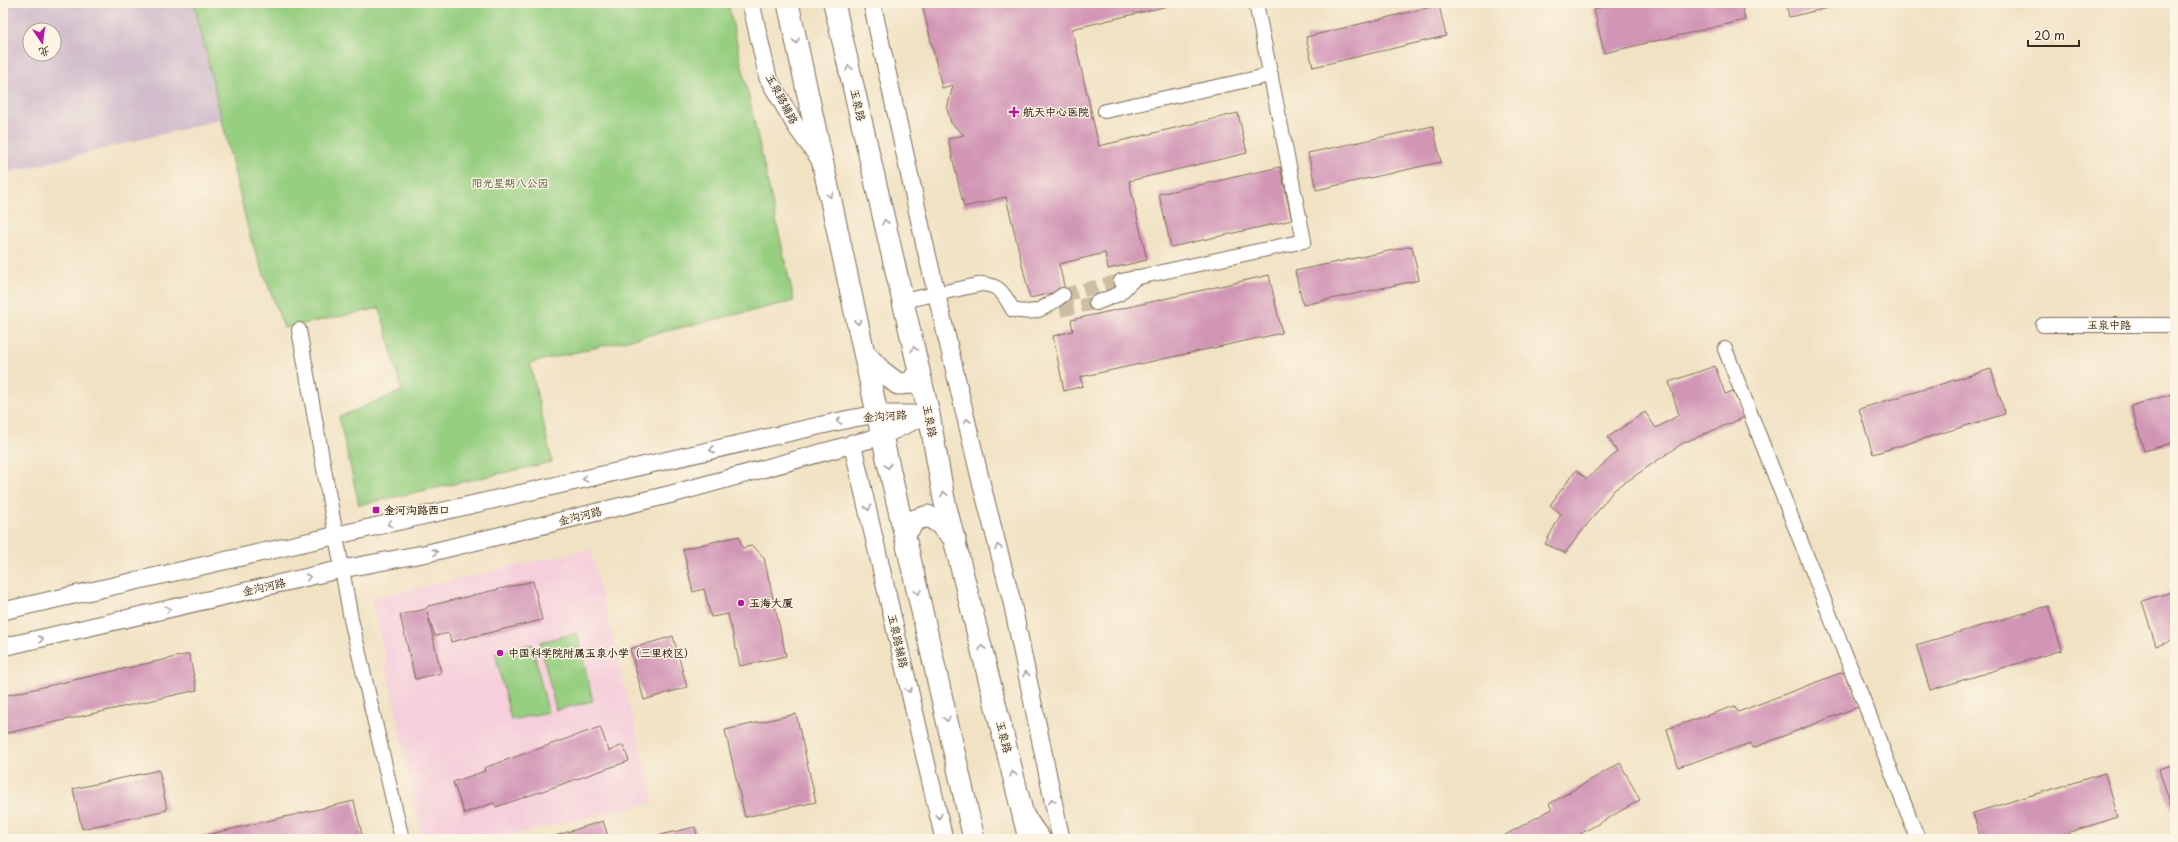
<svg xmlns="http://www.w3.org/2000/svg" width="2178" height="842" font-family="'Playpen Sans','LXGW WenKai TC',sans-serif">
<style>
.built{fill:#f5cfdb}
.industrial{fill:#d1bdcc;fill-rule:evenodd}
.green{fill:#97cf81;stroke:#697c50}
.building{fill:#d195b6}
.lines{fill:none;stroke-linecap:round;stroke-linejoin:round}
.minor-tunnel{stroke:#cdbda3;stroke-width:14;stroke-dasharray:14 7;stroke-linecap:butt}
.minor-casing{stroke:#7b6a58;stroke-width:16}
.tertiary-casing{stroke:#7b6a58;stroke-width:19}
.primary-casing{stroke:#7b6a58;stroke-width:23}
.minor{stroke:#fff;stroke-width:14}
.tertiary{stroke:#fff;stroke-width:17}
.primary{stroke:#fff;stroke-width:21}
.oneway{stroke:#a79f9a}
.poi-dot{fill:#b5179e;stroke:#fcf5e5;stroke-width:1.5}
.labels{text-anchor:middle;stroke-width:3;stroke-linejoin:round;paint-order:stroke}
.street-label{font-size:11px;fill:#3b2a1e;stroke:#fcf5e5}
.poi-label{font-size:11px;font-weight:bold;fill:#3b2a1e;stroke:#fcf5e5;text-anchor:start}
.park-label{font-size:11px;fill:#525337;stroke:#fcf5e5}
</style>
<rect width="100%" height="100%" fill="#fcf5e5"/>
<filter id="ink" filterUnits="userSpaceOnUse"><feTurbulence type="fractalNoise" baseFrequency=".025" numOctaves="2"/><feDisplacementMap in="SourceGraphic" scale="8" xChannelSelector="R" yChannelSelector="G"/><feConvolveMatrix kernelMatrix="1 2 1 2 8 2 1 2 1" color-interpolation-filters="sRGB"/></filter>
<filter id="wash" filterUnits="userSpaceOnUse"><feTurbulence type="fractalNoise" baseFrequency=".012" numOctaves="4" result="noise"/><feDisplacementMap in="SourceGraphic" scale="16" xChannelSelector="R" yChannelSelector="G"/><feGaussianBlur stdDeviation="0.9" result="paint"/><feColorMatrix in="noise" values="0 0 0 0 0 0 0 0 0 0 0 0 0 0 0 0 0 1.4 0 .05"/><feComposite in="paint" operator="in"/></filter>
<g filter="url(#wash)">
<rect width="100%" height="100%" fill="#f1e2c4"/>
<path class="built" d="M590,549L654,802L491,839H422L372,598Z"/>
<path class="industrial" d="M3,3H194L223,119L3,174ZM30,30H54V54H30Z"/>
<path class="green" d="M194,3H728L794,301L530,363L552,462L359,505L339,417L402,391L380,308L284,328L250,237Z
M577,633L593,701L556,710L540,642Z
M532,644L548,712L511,720L495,653Z"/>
<g id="blocks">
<path class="building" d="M922,3H1180L1072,29L1099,146L1238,113L1247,153L1129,181L1147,260L1108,269L1105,253L1059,264L1065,290L1030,298L1006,197L964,207L948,139L964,135L951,123L947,109L953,85L942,88Z
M1621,3H1741L1745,20L1604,53L1594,9Z
M1786,3H1844V4L1789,17Z
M1439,5L1446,36L1313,67L1306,37Z
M1433,126L1441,162L1316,190L1308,153Z
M1280,167L1292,220L1171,247L1159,194Z
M1412,246L1419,280L1303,305L1295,271Z
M1269,275L1282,333L1080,377L1083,386L1064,391L1053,336L1073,331L1071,320Z
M1715,366L1725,394L1733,391L1745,417L1683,443L1614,490L1565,553L1545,544L1561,514L1550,505L1576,470L1587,479L1617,452L1608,437L1645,412L1656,428L1679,415L1669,382Z
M1991,369L2005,414L1873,454L1859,409Z
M2175,393V442L2144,451L2131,406Z
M739,536L742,548L752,546L756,549L764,558L786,656L740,666L728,614L711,617L704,589L693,592L683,549Z
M533,581L542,620L451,642L449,633L435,636L427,612L441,673L415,679L400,615L426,609L428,606Z
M2175,591V640L2156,646L2142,601Z
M2048,606L2062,650L1930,690L1916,645Z
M673,636L687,687L644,700L630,649Z
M189,654L197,690L3,734V696Z
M1843,672L1860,706L1753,748L1751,743L1678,767L1667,729L1735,706L1738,712Z
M796,714L816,802L745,817L725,730Z
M600,727L609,751L623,745L629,761L496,807L494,803L464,813L453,782L485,771L484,768Z
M1620,763L1640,800L1580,834L1582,838L1498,839L1552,809L1549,804Z
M2175,764V813L2173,814L2159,769Z
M159,770L167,810L82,829L73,789Z
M2105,773L2118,817L2047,839H1981L1973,813Z
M354,801L363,839H193V838Z
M603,821L609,839H545Z
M695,827L698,839H647V838Z"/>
</g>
</g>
<g filter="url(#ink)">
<use href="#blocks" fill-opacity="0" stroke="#7b6a58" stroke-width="1"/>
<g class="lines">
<path class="minor-tunnel" d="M1063,295L1121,281
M1060,310L1096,303"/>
<g class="minor-casing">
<path id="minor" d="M1105,111L1271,75
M1121,281L1304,241L1256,3
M903,301L982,284C1002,286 1003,294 1013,310C1038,315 1042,309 1063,295
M1096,303L1119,294L1136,277
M2043,325H2175
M299,330L351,619L402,839
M1725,349L1918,839"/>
</g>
<g class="tertiary-casing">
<path id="tertiary" d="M751,3L768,78L797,128L821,161
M872,3L924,241L980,478L1012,602L1061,839
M852,443L944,839
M3,611L849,419L877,414H925
M3,647L342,569L428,553L672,494L882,436L929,414
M1026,816L1042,839"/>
</g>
<g class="primary-casing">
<path id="primary" d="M788,3L882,436L974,839
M834,3L929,414L944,499L1029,839
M864,353L881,371L898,384L912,383L919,370
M905,534L915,520L928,516L939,523L955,539"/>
</g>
<use href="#minor" class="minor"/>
<use href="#tertiary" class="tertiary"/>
<use href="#primary" class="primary"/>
</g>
<defs><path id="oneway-chevron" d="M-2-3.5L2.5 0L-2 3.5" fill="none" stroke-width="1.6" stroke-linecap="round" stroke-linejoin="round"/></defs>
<g class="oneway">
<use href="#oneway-chevron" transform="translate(796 41) rotate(78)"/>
<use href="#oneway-chevron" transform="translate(849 68) rotate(-103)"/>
<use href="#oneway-chevron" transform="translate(830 195) rotate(78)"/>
<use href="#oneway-chevron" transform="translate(885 222) rotate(-103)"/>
<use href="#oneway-chevron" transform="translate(858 322) rotate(78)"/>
<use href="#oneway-chevron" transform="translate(914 349) rotate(-103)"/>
<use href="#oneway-chevron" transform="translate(839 421) rotate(167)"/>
<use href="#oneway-chevron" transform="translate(967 421) rotate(-103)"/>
<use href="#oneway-chevron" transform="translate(712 450) rotate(167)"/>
<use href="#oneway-chevron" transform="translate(888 466) rotate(77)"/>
<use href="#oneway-chevron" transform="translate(585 479) rotate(167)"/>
<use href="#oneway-chevron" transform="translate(944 494) rotate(-101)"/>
<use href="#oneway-chevron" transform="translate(868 508) rotate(77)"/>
<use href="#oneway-chevron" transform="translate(390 524) rotate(167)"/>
<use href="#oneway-chevron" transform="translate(998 547) rotate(-104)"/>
<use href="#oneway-chevron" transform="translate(435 552) rotate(-14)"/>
<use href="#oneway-chevron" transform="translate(308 577) rotate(-13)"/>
<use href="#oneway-chevron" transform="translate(918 592) rotate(77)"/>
<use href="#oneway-chevron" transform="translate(168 609) rotate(-13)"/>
<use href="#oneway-chevron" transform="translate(41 639) rotate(-13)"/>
<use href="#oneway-chevron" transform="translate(982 648) rotate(-104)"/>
<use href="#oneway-chevron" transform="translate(1026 674) rotate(-101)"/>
<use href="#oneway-chevron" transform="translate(909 690) rotate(77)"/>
<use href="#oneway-chevron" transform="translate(947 719) rotate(77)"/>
<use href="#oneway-chevron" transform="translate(1013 774) rotate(-104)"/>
<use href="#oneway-chevron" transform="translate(1052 801) rotate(-102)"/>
<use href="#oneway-chevron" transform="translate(939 816) rotate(77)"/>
</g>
</g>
<g class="poi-dot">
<path d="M1012 106h4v4h4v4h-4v4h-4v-4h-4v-4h4z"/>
<rect x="372" y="506" width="8" height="8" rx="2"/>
<circle cx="741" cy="603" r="4"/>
<circle cx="500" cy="653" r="4"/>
</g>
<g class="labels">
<g class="street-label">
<text transform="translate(782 99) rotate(62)" y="4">玉泉路辅路</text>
<text transform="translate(858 105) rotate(77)" y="4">玉泉路</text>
<text x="2109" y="329">玉泉中路</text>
<text transform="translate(885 416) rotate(-4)" y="4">金沟河路</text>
<text transform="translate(930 421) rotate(79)" y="4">玉泉路</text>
<text transform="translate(580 516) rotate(-14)" y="4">金沟河路</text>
<text transform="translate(264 587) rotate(-13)" y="4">金沟河路</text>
<text transform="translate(898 641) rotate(77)" y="4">玉泉路辅路</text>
<text transform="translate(1004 737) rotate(76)" y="4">玉泉路</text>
</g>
<g class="poi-label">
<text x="1023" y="116">航天中心医院</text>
<text x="384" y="514">金河沟路西口</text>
<text x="749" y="607">玉海大厦</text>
<text x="508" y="657">中国科学院附属玉泉小学（三里校区）</text>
</g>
<g class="park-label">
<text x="510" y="187">阳光星期八公园</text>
</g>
</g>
<rect width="2178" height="842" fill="none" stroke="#fcf5e5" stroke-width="16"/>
<g transform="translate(42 42) rotate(167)"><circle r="19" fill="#fcf5e5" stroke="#afa495"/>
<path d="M0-3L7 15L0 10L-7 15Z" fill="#b5179e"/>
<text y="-6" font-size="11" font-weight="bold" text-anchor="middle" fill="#3b2a1e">北</text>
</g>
<path d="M2028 40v6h51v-6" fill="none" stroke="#3b2a1e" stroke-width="2"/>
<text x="2034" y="40" font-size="12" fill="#3b2a1e" stroke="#fcf5e5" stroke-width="3" paint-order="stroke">20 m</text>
</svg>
